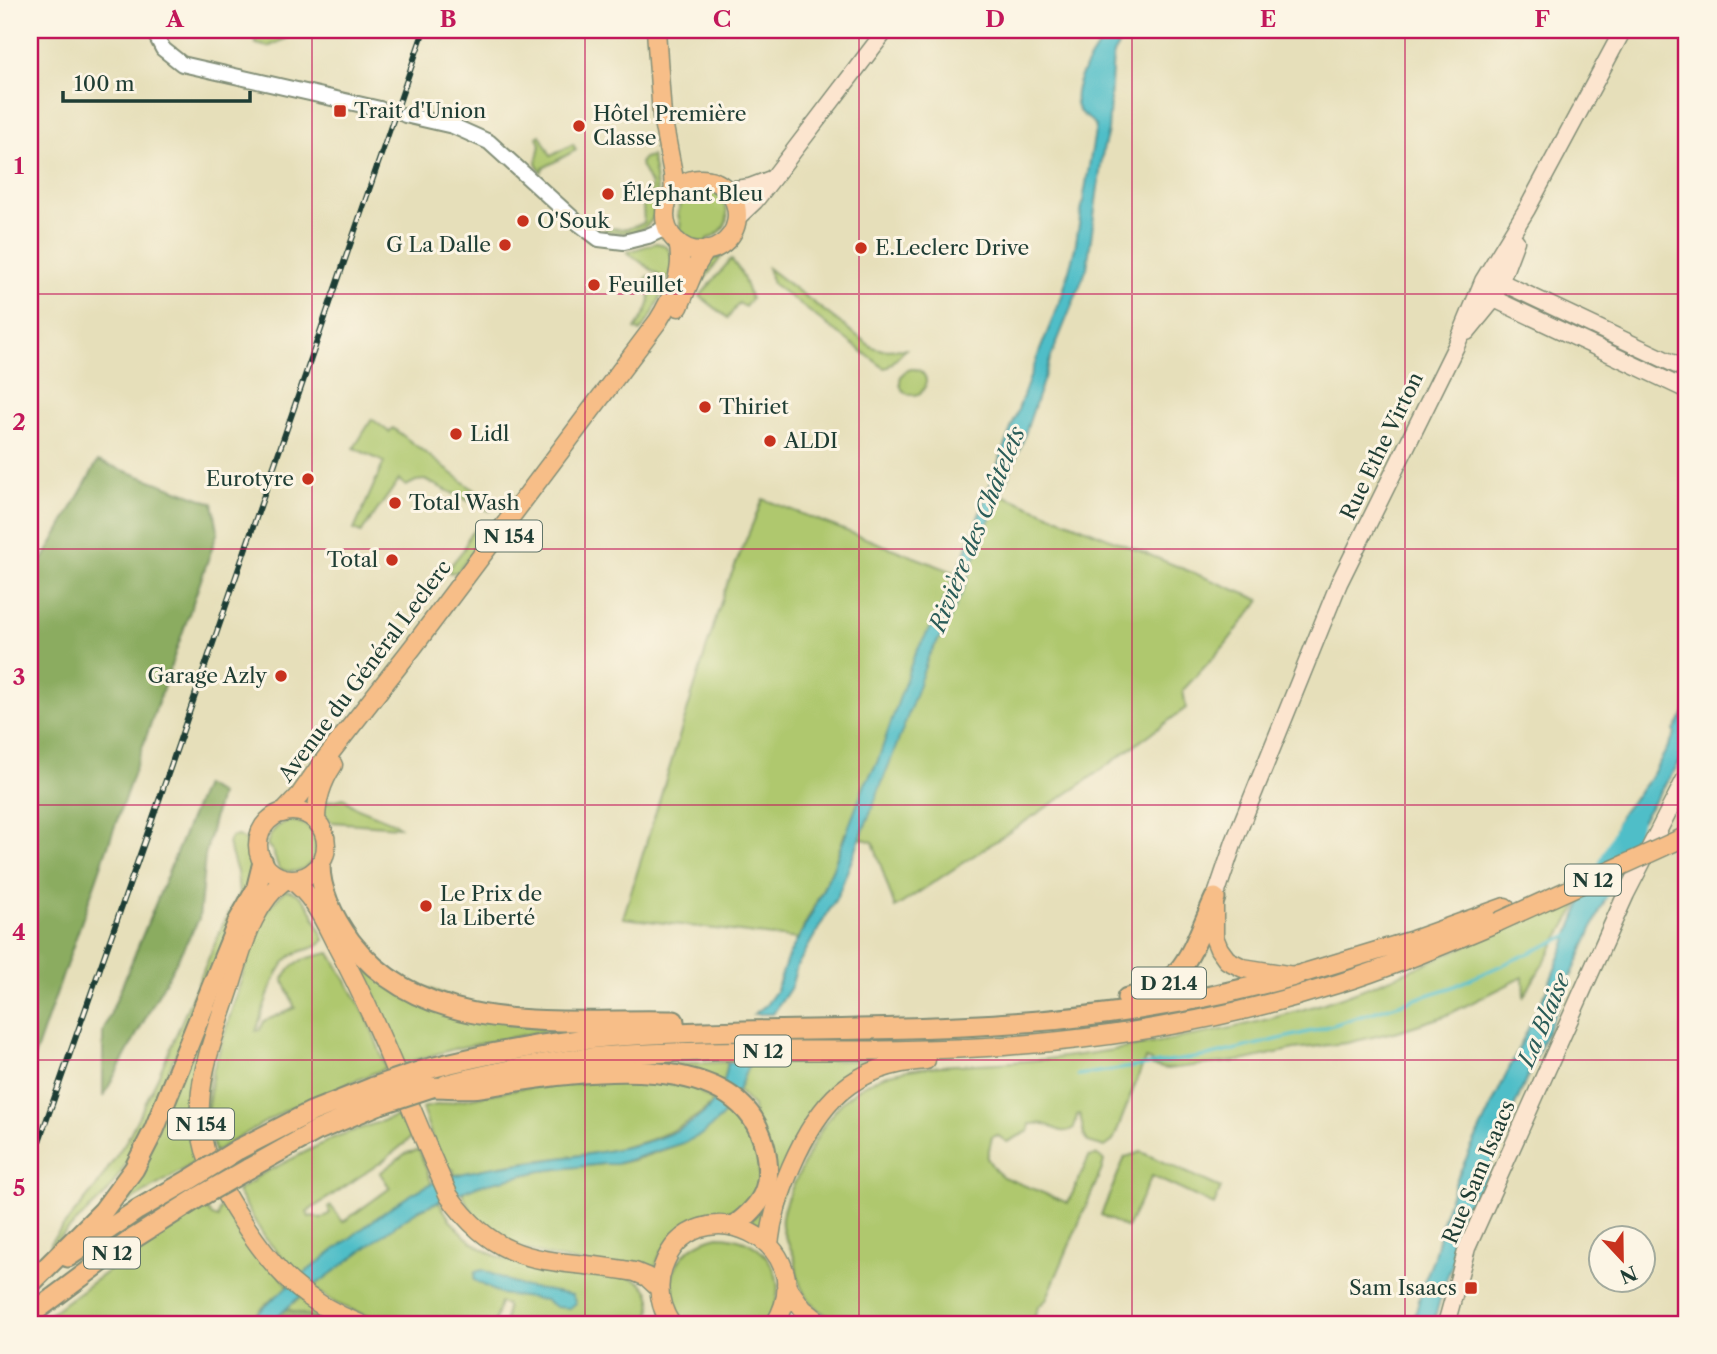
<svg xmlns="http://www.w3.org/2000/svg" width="1717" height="1354" font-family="'Libre Caslon Text',serif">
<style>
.green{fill:#afc86e;stroke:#678251;stroke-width:2}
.forest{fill:#8bac61;stroke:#55744a;stroke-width:2}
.water{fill:#50bec8;stroke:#387e7e;stroke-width:2}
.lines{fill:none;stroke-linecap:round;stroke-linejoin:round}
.stream{stroke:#50bec8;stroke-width:3.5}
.river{stroke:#50bec8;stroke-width:23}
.tertiary-tunnel{stroke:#bebf9f;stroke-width:14;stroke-dasharray:14 7;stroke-linecap:butt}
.tertiary-casing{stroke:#828e77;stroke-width:18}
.secondary-casing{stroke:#828e77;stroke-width:19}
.primary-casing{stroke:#828e77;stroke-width:21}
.trunk-casing{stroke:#828e77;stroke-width:23}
.tertiary{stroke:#fff;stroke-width:14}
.secondary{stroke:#fce5cf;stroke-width:16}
.primary{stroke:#f7be88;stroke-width:18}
.trunk{stroke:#f7be88;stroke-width:19}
.rail-casing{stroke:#1f3d34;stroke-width:6}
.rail{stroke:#fcf5e5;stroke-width:3.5;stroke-dasharray:10;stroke-linecap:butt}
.primary-bridge-casing{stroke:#828e77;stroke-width:21;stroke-linecap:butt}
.trunk-bridge-casing{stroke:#828e77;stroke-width:23;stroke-linecap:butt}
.primary-bridge{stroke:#f7be88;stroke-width:18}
.trunk-bridge{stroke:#f7be88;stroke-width:19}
.grid{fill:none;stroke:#c2185b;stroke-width:2;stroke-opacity:0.55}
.poi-dot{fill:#c8321e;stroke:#fcf5e5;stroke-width:2.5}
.labels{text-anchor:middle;stroke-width:6;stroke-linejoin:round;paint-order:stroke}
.shield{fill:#fcf5e5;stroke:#617469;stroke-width:2}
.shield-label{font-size:19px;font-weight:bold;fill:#1f3d34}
.poi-label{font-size:21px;fill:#1f3d34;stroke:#fcf5e5;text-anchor:start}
.street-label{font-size:21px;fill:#1f3d34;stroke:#fcf5e5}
.water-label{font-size:23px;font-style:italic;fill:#2b5d59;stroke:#fcf5e5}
.neatline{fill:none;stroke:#c2185b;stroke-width:2.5}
.grid-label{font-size:23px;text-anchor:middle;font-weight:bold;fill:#c2185b}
</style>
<rect width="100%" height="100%" fill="#fcf5e5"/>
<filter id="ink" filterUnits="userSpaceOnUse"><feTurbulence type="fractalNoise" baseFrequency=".0143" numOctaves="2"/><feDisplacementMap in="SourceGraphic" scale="14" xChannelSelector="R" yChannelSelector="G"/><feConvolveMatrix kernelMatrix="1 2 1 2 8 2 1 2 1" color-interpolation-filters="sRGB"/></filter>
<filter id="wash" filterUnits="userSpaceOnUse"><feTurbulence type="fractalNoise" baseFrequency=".00686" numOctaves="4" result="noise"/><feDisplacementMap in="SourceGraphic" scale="28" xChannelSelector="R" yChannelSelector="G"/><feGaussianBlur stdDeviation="1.57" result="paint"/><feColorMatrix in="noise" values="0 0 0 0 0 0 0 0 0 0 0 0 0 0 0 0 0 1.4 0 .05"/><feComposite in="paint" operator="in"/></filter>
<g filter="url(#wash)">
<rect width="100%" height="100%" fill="#e6dfba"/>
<path class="green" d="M250,30H305L268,47L256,44Z
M540,135L551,156L573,144L576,150L543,168L541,172L536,163L540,145L537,137Z
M651,156C661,199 666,242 605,231L604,228L627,229L644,223L643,205L651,192V185L640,163L644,158Z
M705,188L719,193C720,199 724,203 726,208C731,223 720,235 707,239V242C695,243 686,238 679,228L681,227L678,214L680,205L678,204L690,191Z
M656,243C676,246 675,267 667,281L627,252Z
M722,256L696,291L693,289L707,261Z
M731,259L741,272L751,299L745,307L739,303L728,318L700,296Z
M768,268L872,347L883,350L906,349L888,367L884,368L773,284Z
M649,276L665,287L652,315L640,332L635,329C645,314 658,299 643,282Z
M900 382a13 13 0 1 1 26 0a13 13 0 1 1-26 0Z
M372,419L389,432L393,428L495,506L490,511L425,480L416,481L406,486L399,480L361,533L354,530L384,462L354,448Z
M1000,494L1260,600L1224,646L1183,690L1186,708L1080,785L895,908L873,842L845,833L833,868L798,939L623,918L724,592L763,499L956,573L975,556Z
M480,525L488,532L457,572L450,573L448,569L464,549L469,535Z
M344,798L353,806L395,823L399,827L332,822L326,819L321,803Z
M293,821C334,827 318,884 279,869L272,850L267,845C270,831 278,822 293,821Z
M238,836L245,840L255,877L128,1161L108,1192L50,1247L52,1240L96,1187L128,1138L158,1077L224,922L239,894L237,872L228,843L231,837Z
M285,890C308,891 316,922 324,940C316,951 301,948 290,957C273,970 264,1010 256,1031L260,1030L264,1021L295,1008L283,979C293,959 309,957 330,953L368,1019L386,1068L286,1110L214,1152L207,1114L213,1071L260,918Z
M1586,891L1524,996L1523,977L1445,1016L1398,1031L1347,1043L1294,1049L1245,1060L1167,1069L1152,1066L1151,1061L1145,1059L1113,1141L1105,1147L1088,1142L1084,1135L1080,1114L1077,1115L1074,1128C1061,1136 1056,1127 1044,1124C1039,1123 1035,1124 1030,1124L1029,1131L1007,1142L997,1135L992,1137L987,1158L995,1170L1003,1177L1068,1203L1089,1157L1097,1155L1104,1160L1102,1169L1046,1300L1038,1307L1032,1324H844C822,1315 804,1302 798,1278C796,1271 797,1264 794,1257C790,1243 780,1234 782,1218C784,1202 792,1188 799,1174C816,1136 833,1100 872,1081C912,1062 970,1066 1013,1062C1069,1058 1125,1049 1180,1038C1227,1030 1273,1019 1318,1005C1410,975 1497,930 1586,891Z
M341,944L372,970L551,1030L457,1048L399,1065Z
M217,988L224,990L214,1020L201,1159L113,1211Z
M878,1060L880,1062L846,1078L764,1227L750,1221L763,1208L753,1107L738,1091L750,1061Z
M728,1062L724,1083L666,1067V1064Z
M600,1081H657L694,1088L714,1102C659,1154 582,1153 512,1164C492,1167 473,1171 454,1176V1170L441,1164L422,1108L521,1088Z
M727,1111L745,1121L759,1152V1188L741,1208L700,1219L673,1237L661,1252L652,1275C603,1265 542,1260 498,1239C486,1233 465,1204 462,1192L479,1185L541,1171L603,1164H616L634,1160L683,1143L721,1118Z
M406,1113L411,1138L383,1161L307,1212L309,1217L314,1216L321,1219L330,1213L328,1208L331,1206L343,1222L390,1188L380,1173L406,1153L419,1150L432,1184L407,1198L300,1278L265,1238L237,1191L255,1180L254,1178L335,1137Z
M1141,1152L1221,1188L1214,1205L1152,1176L1127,1228L1101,1215L1125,1157Z
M439,1201C469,1263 529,1268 591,1274C604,1275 622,1274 634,1279C653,1287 656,1308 645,1324H505L507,1305L500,1303L494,1324H387L337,1304L312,1287L413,1213Z
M224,1204L289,1287L267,1303L248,1324H36L139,1248L205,1207L212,1216L218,1218L219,1210Z
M718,1236C767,1236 796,1283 765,1324H684C657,1287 674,1246 718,1236Z
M300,1297L347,1324H334L286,1309Z"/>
<path class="forest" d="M98,461L213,503L218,531L30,1069V563H41Z
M204,785L220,794L205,856L199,919L103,1097V1032Z
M286,1309L334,1324H269Z"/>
<path class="water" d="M1109,30H1127L1113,54L1108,131L1103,150L1087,268L1051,357L1021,446L980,542L964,588L943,633L929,655L906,721L838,895L797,966L791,987L773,1014H754L766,1005L776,991L787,959L811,915L833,868L865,784L877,763L914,656L937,616L964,556L1040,350L1062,296L1075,248L1096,126C1092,120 1084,117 1079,111C1065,89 1097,48 1109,30Z
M1687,703V751L1626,844L1607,852L1620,816L1653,774L1675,734L1674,731L1686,710Z
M1616,874L1509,1119L1444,1285H1442L1441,1288L1446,1290L1443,1297L1441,1296L1433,1324H1413L1423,1284L1433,1260L1444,1215L1458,1176L1547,989L1588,886Z
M750,1061L738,1091L721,1118L703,1134L683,1143L616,1164H603L541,1171L479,1185L420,1209L403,1220L297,1299L269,1324H248C275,1294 309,1270 341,1245C370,1223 400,1198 433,1183C507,1151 666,1167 714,1102C723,1090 726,1077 728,1062Z
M482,1270L521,1286L572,1295L576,1303L570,1308L556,1307L545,1300L500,1294L474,1280L475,1272Z"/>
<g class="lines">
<path class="stream" d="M1078,1075L1208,1056L1317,1030L1450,988L1570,935"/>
<path class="river" d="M1599,889L1630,822"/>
</g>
</g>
<g filter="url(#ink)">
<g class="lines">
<path class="tertiary-tunnel" d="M380,109L405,115"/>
<g class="tertiary-casing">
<path id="tertiary" d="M153,30L163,49L182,64L380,109
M405,115L453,126L489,142L578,223L599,239L624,242L648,236L668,227"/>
</g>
<g class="secondary-casing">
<path id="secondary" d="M727,190L750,187L771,179
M737,218L755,201L773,178L886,30
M1483,281L1494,299L1687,390
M1483,281L1501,282L1687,370
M1467,332L1494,299L1516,241
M1215,898L1234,842L1339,583L1457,344L1483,281L1527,209L1623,30
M1446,1324L1467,1248L1626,894L1687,775"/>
</g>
<g class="primary-casing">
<path id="primary" d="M656,30L662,116L673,174L674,192
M665 215a36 36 0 1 1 72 0a36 36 0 1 1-72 0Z
M679,307L696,266L706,250
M258 845a34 34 0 1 1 68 0a34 34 0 1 1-68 0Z
M283,813L300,795L323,762L413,647L658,321C673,297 685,270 678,242
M316,821C316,800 321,783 333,765
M286,879C252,904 243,947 231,985C219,1023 202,1062 200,1103C199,1118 201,1135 205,1150C218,1189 262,1256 292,1283C312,1301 334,1314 360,1324
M290,879C314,895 325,923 338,948C382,1029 411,1113 449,1196C504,1274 553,1256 635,1272L647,1277L659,1288
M1214,902V937L1219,949L1227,960L1243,968L1294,976L1413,940L1505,907
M446,1084C498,1071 551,1060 605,1056C737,1046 871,1055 1004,1046C1116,1038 1229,1018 1337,984C1392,967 1445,944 1498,922
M769,1244C772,1216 780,1193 791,1167C819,1102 852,1065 926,1060
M786,1285L803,1309L822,1324
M671,1324C660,1307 656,1287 663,1267C693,1181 826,1241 775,1324"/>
</g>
<g class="trunk-casing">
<path id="trunk" d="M320,865C320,893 335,920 351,942C426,1040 567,1018 674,1021
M1127,998C1186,988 1192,947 1215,898
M427,1069C500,1050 576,1037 652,1034C772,1028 892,1032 1012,1023C1107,1017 1203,1001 1294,976
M432,1087C448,1087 465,1089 480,1087C559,1075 740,1038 765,1148C773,1186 764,1204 734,1226
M237,1150L311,1112L374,1087
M248,1169L316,1131L380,1104
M68,1257L137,1210L189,1180
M30,1284L103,1211L134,1169L154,1130L238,922L256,890L263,862
M30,1315L128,1242L199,1197"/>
</g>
<use href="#tertiary" class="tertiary"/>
<use href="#secondary" class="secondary"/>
<use href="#primary" class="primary"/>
<use href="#trunk" class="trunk"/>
<g class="rail-casing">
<path id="rail" d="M30,1167L156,809L424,30"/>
</g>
<use href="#rail" class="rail"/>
<g class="primary-bridge-casing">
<path id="primary-bridge" d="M1498,922L1687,836"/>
</g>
<g class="trunk-bridge-casing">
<path id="trunk-bridge" d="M374,1087L427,1069
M380,1104L432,1087
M189,1180L237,1150
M199,1197L248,1169"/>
</g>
<use href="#primary-bridge" class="primary-bridge"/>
<use href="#trunk-bridge" class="trunk-bridge"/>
</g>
</g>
<path class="grid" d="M312,30V1324M585,30V1324M859,30V1324M1132,30V1324M1405,30V1324M30,294H1687M30,549H1687M30,805H1687M30,1060H1687"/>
<g class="poi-dot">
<rect x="333" y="104" width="14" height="14" rx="3.5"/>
<circle cx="579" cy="126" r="7"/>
<circle cx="608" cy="194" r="7"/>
<circle cx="523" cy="221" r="7"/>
<circle cx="505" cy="245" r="7"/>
<circle cx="861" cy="248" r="7"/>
<circle cx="594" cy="285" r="7"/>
<circle cx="705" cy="407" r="7"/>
<circle cx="456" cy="434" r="7"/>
<circle cx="770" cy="441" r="7"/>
<circle cx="308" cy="479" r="7"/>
<circle cx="395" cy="503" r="7"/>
<circle cx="392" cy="560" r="7"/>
<circle cx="281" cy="676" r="7"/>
<circle cx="426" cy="906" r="7"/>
<rect x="1464" y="1281" width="14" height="14" rx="3.5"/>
</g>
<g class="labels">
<g class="shield">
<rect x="476" y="520.5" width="66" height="31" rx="5"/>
<rect x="1565" y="864.5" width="56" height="31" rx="5"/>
<rect x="1132" y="967.5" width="74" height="31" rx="5"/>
<rect x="735" y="1035.5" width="56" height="31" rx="5"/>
<rect x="168" y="1108.5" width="66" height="31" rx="5"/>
<rect x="84" y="1237.5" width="56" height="31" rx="5"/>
</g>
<g class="shield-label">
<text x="509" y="543">N 154</text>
<text x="1593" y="887">N 12</text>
<text x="1169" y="990">D 21.4</text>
<text x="763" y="1058">N 12</text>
<text x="201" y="1131">N 154</text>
<text x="112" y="1260">N 12</text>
</g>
<g class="poi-label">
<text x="354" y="118">Trait d'Union</text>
<text x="593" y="121">Hôtel Première<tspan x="593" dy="24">Classe</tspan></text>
<text x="622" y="201">Éléphant Bleu</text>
<text x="537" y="228">O'Souk</text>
<text x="491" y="252" text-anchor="end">G La Dalle</text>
<text x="875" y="255">E.Leclerc Drive</text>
<text x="608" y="292">Feuillet</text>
<text x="719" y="414">Thiriet</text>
<text x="470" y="441">Lidl</text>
<text x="784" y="448">ALDI</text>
<text x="294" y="486" text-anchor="end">Eurotyre</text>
<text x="409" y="510">Total Wash</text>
<text x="378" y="567" text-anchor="end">Total</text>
<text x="267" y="683" text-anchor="end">Garage Azly</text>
<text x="440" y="901">Le Prix de<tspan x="440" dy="24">la Liberté</tspan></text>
<text x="1457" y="1295" text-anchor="end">Sam Isaacs</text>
</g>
<g class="street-label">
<text transform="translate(1382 446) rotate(-64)" y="7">Rue Ethe Virton</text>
<text transform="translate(365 671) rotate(-53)" y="7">Avenue du Général Leclerc</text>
<text transform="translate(1479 1172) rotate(-67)" y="7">Rue Sam Isaacs</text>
</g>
<g class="water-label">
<text transform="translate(977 529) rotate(-68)" y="8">Rivière des Châtelets</text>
<text transform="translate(1544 1020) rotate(-67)" y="8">La Blaise</text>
</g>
</g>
<rect width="1717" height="1354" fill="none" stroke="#fcf5e5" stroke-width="77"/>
<g transform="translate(1622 1259) rotate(158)"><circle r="33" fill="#fcf5e5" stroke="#a4ab9e" stroke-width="2"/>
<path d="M0-5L12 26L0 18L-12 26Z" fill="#c8321e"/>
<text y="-10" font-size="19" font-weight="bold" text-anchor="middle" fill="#1f3d34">N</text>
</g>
<path d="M63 91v10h187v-10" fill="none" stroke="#1f3d34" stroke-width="3.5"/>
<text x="74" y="91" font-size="21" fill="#1f3d34" stroke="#fcf5e5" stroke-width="5" paint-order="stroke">100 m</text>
<rect x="38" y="38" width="1640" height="1278" class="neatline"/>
<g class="grid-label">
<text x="175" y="27">A</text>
<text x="448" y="27">B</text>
<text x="722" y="27">C</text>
<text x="995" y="27">D</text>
<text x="1268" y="27">E</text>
<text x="1542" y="27">F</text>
<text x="19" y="174">1</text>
<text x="19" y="430">2</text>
<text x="19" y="685">3</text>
<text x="19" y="940">4</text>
<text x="19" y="1196">5</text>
</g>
</svg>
